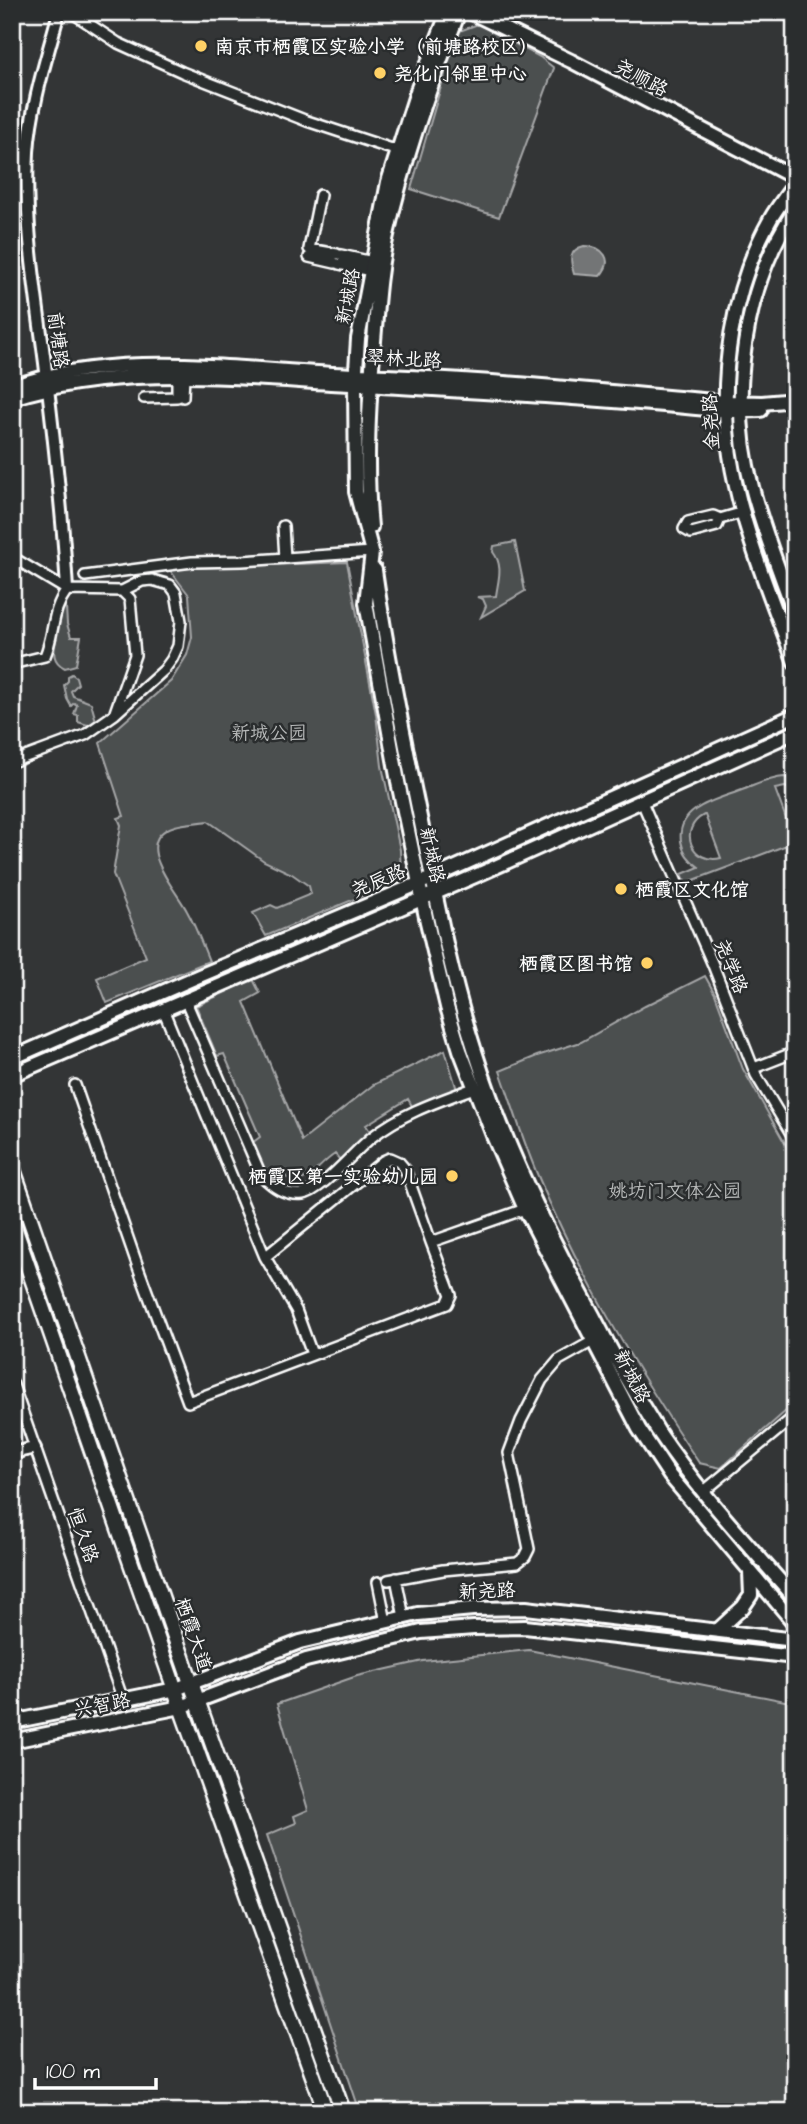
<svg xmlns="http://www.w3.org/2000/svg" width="807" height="2124" font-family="'Architects Daughter','LXGW WenKai TC',sans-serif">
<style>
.green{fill:#4c4f50;stroke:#a6a7a8;stroke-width:2;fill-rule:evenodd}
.water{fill:#737576;stroke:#abacad;stroke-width:2}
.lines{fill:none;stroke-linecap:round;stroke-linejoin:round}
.minor-casing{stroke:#fff;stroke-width:14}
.tertiary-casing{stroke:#fff;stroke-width:16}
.secondary-casing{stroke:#fff;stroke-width:18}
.primary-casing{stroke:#fff;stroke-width:19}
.minor{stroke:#2a2d2e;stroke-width:9}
.tertiary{stroke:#2a2d2e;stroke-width:10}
.secondary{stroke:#2a2d2e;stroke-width:12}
.primary{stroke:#2a2d2e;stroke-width:14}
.poi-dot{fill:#ffd166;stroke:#2a2d2e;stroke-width:2.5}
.labels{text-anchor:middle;stroke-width:5;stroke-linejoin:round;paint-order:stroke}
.poi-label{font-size:19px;font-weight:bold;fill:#fff;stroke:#2a2d2e;text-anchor:start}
.street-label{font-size:19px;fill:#fff;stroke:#2a2d2e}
.park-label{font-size:19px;fill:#b7b9b9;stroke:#2a2d2e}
</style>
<rect width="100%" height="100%" fill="#333536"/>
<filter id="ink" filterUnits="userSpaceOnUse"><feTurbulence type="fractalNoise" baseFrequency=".0143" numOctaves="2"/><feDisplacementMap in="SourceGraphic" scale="14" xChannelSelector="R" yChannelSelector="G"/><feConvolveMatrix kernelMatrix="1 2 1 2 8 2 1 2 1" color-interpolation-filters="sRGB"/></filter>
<g filter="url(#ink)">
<path class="green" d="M478,24L540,57L554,68L499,217L411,189L457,32Z
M515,542L525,591L481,617L486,606L483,599L477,597L496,596C498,580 504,566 493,552L494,546Z
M347,562L376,714L382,766L400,850L401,875L393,883L266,936L253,913L271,905L277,908L311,894L309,886L292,874L264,861L208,821C197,823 185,823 175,826C129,840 176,889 187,911C196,927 202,944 209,961L107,1003L97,978L146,957L113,874L121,825L118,818L124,816L100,743L171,681L187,655L192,637L189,595L169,569Z
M61,604L66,607L67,624L71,637H81L76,665L65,668C49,660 55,648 57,634C58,624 58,615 59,605Z
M72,674L76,677L78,684L71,691L73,696L91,703L96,721L91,726L78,722V715L74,714L77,705L74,703L71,706L67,699L64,685L68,681V676Z
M784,777L795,780V791L785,787L775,789L791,832L795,831V842L686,883L682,874L699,867C690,861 683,853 681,841C676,807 719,799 742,790C756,785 770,778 784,777ZM704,815H705L721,858C692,865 677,829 704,815Z
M705,976L715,994L743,1069L795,1161V1403L721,1468L699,1463C638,1372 581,1278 538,1176C523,1142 513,1106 500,1071L537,1056L581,1042L645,1006Z
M253,979L260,993L244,1002L302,1141L373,1085L445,1050L457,1090L413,1108L408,1099L366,1125L371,1133L340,1160L335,1154C312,1169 307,1193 277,1172L272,1178L264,1169L252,1143L260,1137L224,1054L217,1056L196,1006Z
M529,1650L795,1703V2112H360L267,1835L296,1823L294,1816L308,1810L277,1704L357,1676L423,1661Z"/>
<path class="water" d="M584,246C603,246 615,260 600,276L574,274C570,261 568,250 584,246Z"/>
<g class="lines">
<g class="minor-casing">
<path id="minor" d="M71,12L118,43L182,72L307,121L398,151
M12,147L28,149
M12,167L28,168
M320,195L309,249L337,254
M341,255L373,262
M309,257L335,263
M339,264L371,271
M183,397L184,375
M144,398L177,397V375
M720,519L717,526L691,533L684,529L688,522L713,516L720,519L744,512
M283,526L285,558
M12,557L67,590L122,591L142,581L152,580L170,585L176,593L181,621L178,646L172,659L164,670L115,714L85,735L12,762
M85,576L192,562L242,561L372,552
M12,664L45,656C55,632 51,611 67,590
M115,712L135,655L130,599L122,591
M642,802L713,965L756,1075L795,1140
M185,999L261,1175C273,1187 285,1196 303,1194C321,1192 355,1150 372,1137C402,1113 439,1101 474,1088
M163,1009L265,1257L296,1310L312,1354
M754,1068L795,1052
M75,1085L138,1267L188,1402L447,1304L451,1295L431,1242L525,1209
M265,1257L383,1161L390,1158L399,1162L405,1169L431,1242
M12,1382L123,1700
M703,1492L795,1416
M396,1578L404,1617
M388,1580L443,1570L517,1563L525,1557L529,1549L509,1453L521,1421L542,1380L559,1360L593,1341
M378,1582L386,1622"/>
</g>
<g class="tertiary-casing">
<path id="tertiary" d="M59,12C47,57 31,105 28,152C24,222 36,294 45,363C54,438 63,515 67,590
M12,1453L35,1448"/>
</g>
<g class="secondary-casing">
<path id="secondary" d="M448,12L418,88L388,182L358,339L355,385L356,492L372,552L366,603L398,782L427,922L447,1007L460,1050L494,1138L525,1209L639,1429L670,1476L795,1624
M470,12L571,61L795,178
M795,183C787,195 778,206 771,218C732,287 718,377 730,455C741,526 770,595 795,663
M795,210C743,286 728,399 752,487C763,530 780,572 795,614
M12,387C120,348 244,371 355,375C479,378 603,392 726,402L762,403L795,400
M12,398C121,364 238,378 350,384C476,392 602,398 727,411L761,410
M371,527C365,466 369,403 374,341C377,305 379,270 387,235C404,159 430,85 459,12
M375,570C385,643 400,715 414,788C432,875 447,964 474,1048C503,1142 547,1231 594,1317C614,1356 635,1394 658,1431C698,1491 748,1544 795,1598
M12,1058L199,976L432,878L795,715
M12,1075L482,873L795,732
M718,1630L743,1607L751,1595L750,1572
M12,1722L176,1689L300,1642L418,1614L473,1609L526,1608L795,1640
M12,1741L181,1707L306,1660L421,1632L474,1628L525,1627L795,1657"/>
</g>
<g class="primary-casing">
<path id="primary" d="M12,1167L191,1683L343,2112
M12,1221L181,1707L326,2112"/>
</g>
<use href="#minor" class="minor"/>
<use href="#tertiary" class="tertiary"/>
<use href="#secondary" class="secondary"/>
<use href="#primary" class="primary"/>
</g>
</g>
<g class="poi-dot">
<circle cx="201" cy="46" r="7"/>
<circle cx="380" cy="73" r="7"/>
<circle cx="621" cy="889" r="7"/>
<circle cx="647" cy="963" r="7"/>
<circle cx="452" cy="1176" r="7"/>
</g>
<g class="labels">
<g class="poi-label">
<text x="215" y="53">南京市栖霞区实验小学（前塘路校区）</text>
<text x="394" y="80">尧化门邻里中心</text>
<text x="635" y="896">栖霞区文化馆</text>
<text x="633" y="970" text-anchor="end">栖霞区图书馆</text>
<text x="438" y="1183" text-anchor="end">栖霞区第一实验幼儿园</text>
</g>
<g class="street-label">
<text transform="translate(642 77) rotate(28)" y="7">尧顺路</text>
<text transform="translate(347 296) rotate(-79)" y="7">新城路</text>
<text transform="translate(59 340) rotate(83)" y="7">前塘路</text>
<text transform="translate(404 358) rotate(3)" y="7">翠林北路</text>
<text transform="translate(710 422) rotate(-93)" y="7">金尧路</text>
<text transform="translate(433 855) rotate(78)" y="7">新城路</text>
<text transform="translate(378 880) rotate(-23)" y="7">尧辰路</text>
<text transform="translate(732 966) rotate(68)" y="7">尧学路</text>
<text transform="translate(633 1376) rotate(63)" y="7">新城路</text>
<text transform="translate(84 1535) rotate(71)" y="7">恒久路</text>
<text transform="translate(487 1590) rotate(-2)" y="7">新尧路</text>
<text transform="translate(194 1634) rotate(71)" y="7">栖霞大道</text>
<text transform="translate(102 1704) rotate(-11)" y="7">兴智路</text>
</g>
<g class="park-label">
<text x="269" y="739">新城公园</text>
<text x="675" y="1197">姚坊门文体公园</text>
</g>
</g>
<rect width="807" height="2124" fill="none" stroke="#2a2d2e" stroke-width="42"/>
<rect x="21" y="21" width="765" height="2082" fill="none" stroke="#fff" stroke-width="2.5" filter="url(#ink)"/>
<path d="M35 2078v10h121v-10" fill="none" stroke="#ffffff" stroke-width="3.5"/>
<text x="46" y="2078" font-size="21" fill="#ffffff" stroke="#2a2d2e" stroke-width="5" paint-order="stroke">100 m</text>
</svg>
